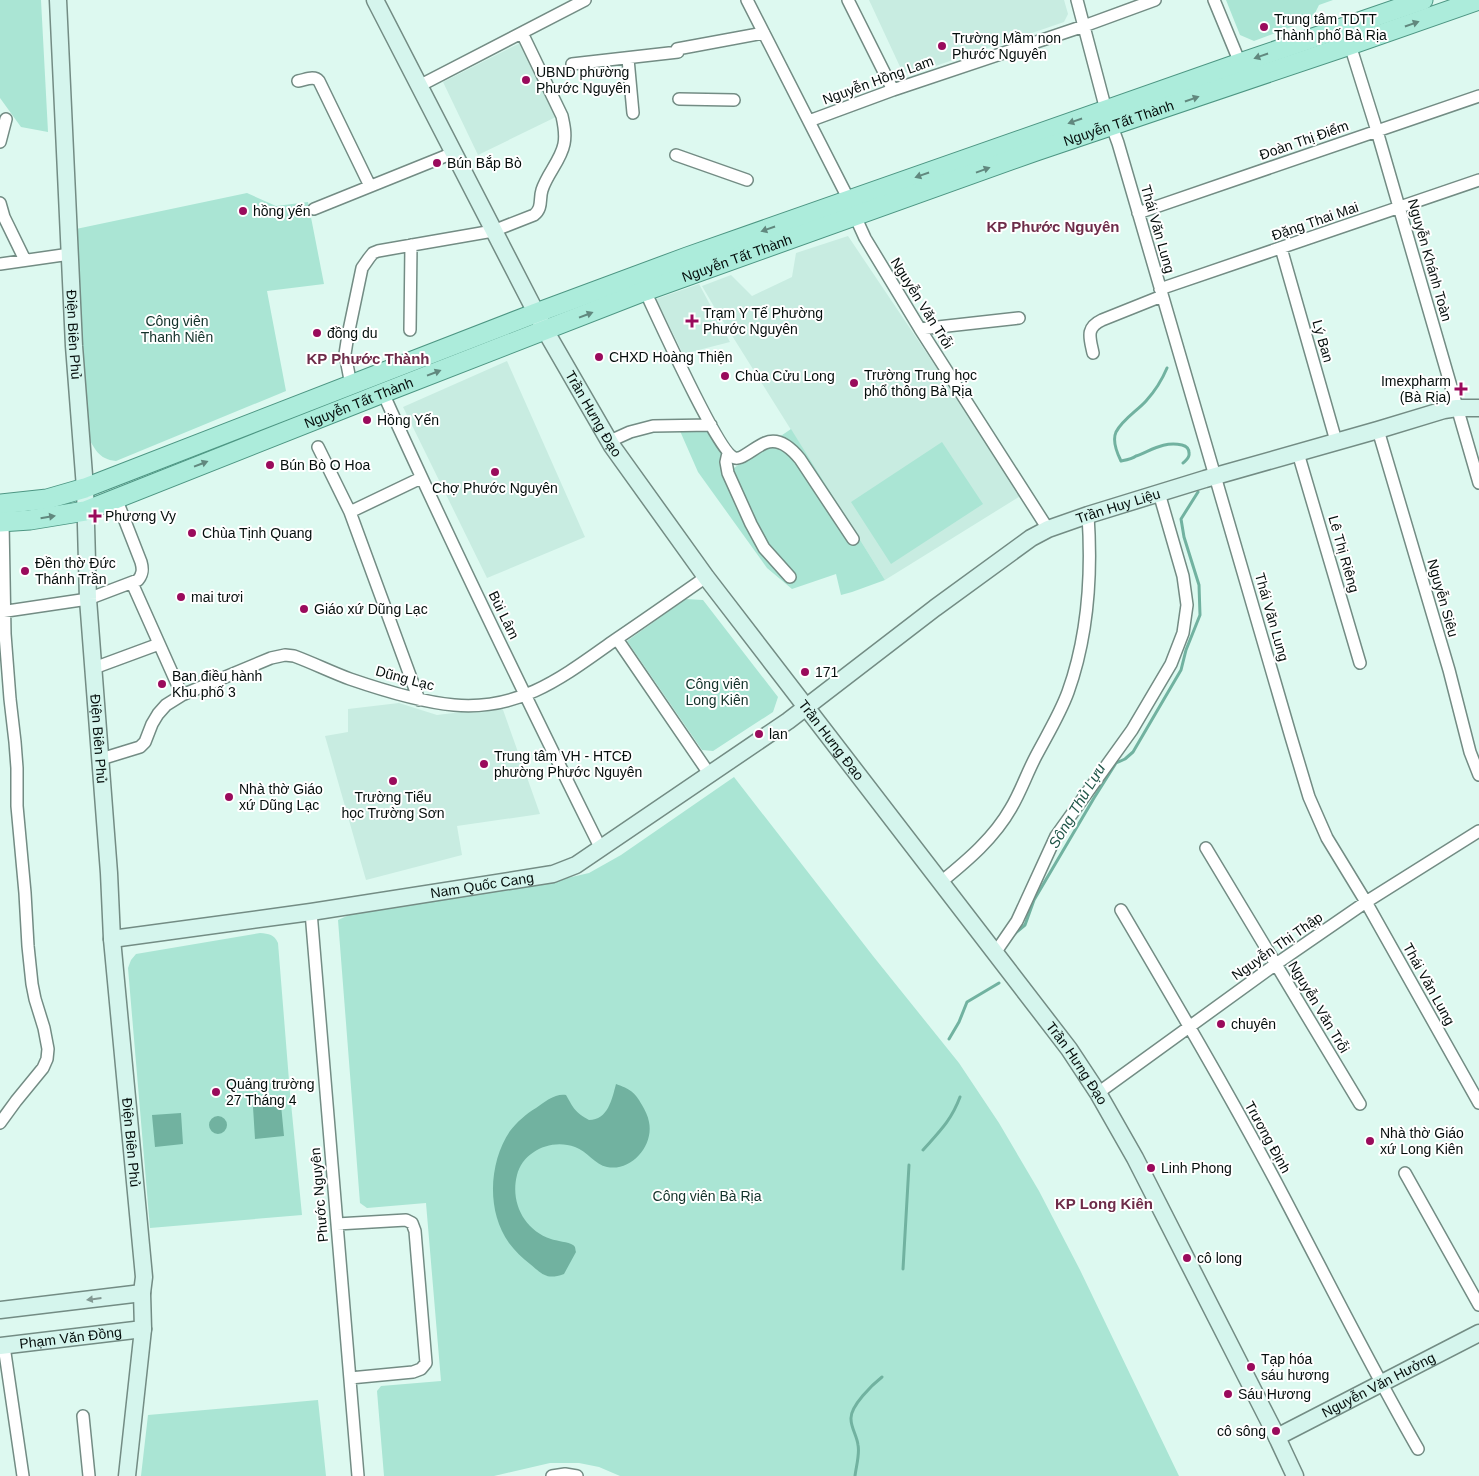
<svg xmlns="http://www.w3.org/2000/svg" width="1479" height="1476" font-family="Arial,sans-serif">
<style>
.built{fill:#c8ece1}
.green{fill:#aae5d4}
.water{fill:#71b2a0}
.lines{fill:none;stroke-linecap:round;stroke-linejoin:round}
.stream{stroke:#71b2a0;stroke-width:3}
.street-casing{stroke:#738c84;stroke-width:14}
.secondary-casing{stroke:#738c84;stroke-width:19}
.primary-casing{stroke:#4d9683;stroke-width:21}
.street{stroke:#fff;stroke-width:11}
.secondary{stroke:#d5f5ed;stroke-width:16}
.primary{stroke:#acecdb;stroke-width:19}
.oneway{fill:#61887e}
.oneway2{fill:#829993}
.poi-dot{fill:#9a0b5c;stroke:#fff;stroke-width:2}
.labels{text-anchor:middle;stroke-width:4;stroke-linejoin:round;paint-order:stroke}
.poi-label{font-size:14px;fill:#050e0c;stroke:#fff;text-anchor:start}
.street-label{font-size:14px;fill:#050e0c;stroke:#fff}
.park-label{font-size:14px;fill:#123129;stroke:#fff}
.neighbourhood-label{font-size:15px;font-weight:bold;fill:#6e2c49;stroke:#fff}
.water-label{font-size:15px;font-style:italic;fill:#22574a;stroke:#fff}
</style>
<rect width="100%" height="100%" fill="#ddf9f0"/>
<path class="built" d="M869,0H1064L1068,14L1064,22L912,74L902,71Z
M524,41L560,115L478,155L443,82Z
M848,236L1022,495L885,580L716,310L702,286L731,275L752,296L792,277L796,253Z
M699,284L730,342L683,354L656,299Z
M507,361L585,537L487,578L403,407Z
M399,703L437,715L502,707L540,814L457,826L462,855L366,880L325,736L348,732V709Z"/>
<path class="green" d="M0,0H41L48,132L21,127L0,98Z
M1226,0H1333L1319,5L1312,19L1254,41L1240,35Z
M247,193L276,206L308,202L324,284L267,291L286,391L116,461C98,459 95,449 87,435L76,229Z
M791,429L885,580L852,592L841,595L836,574L792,589L767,568L698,472L680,431L709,430L731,470Z
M942,442L983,504L891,564L851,502Z
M686,599L703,600L778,697L773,712L713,751L702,750L627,641Z
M734,777L873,956L959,1063L999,1123L1039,1191L1080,1270L1179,1476H620L599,1467L579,1463H550L494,1476H384L377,1391L381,1386L441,1381L426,1203L367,1208L360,1203L338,920L356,912L425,903L563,879L589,873L621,855Z
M260,933C269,934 274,934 278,943L290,1093L302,1215L150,1228L128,968L131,960L136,954Z
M318,1400L326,1476H141L148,1415Z"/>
<path class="water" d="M616,1084C630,1089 635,1092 642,1105C645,1110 648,1116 649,1122C654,1146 631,1172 607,1167C595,1165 587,1151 575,1147C552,1138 523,1151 517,1175C510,1202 524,1230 551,1239C556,1241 569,1242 573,1245C576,1247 575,1249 576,1252L564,1274C547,1280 543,1275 530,1264C522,1258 515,1251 509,1243C486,1211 489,1162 510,1131C517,1122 526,1114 536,1108C544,1102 556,1093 566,1095C574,1109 575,1112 589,1120C608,1120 612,1099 616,1084Z
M281,1105L284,1136L255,1139L253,1107Z
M181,1113L183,1144L155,1147L152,1115Z
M209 1125a9 9 0 1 1 18 0a9 9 0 1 1-18 0Z"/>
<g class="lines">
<path class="stream" d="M1167,368C1162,380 1155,391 1146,401C1137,411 1123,419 1116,432C1112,441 1117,453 1121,461C1126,460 1132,459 1136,456C1152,450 1164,441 1182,445C1186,446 1189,449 1189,453C1190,458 1186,460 1183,463
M1012,936L1025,925L1034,900L1094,798L1116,763L1125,759L1133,752L1181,670L1186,650L1200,615L1199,585L1184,537L1181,519L1198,492
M949,1039L959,1022L967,1002L999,983
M923,1150C939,1132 951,1121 960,1097
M903,1269L909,1165
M855,1476C856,1467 860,1454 858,1445C857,1436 851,1428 851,1419C850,1406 873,1384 882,1377"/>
<g class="street-casing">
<path id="street" d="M747,0L849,200
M848,0L893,90
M1077,0L1106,110L1118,143L1291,737L1309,797L1327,838L1366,902L1479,1103
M1214,0L1240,63
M1350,45L1377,131L1479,483
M677,49L764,33
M628,59L633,113
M572,64L678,52
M298,81C305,80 314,75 319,81L370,186
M419,86L585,0
M679,99L734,100
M809,121L893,90L1084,26L1155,0
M0,142L6,119
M676,155L747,180
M0,203L4,217L25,260
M314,209L453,153
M1138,213L1479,96
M855,216L865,238L920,329L1048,529
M1281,248L1336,441
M0,264L70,254
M1160,289L1479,180
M645,291C656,314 719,454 735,458C739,459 742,457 745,455C752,451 758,446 765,443C779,437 792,449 800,459L853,539
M920,329L1019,318
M410,330L411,245
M1093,353C1090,338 1085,328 1102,320L1162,296
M351,385L345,354L348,335L362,268L369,258L373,253L378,251L493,231L534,215C543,208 539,199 542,190C547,174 561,160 564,144C566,134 564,125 562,116L522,33
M383,393C452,546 526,698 601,849
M1378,430L1449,670L1470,752L1479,775
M610,441L630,432L653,426L711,425
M318,447L350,512L419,700
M728,453L726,462L728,473L751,524L764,548L790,577
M1298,453L1360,663
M350,512L421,478
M132,583L182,695
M0,612L88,599L138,580C143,574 143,569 141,562L116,498
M617,639L710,775
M94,668L159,644
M101,759L140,747L145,742L152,724L158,714L166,705L182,695L271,658L285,655L294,656C313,663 331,672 350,679C382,690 420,702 454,705C521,711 564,676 615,640C646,619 676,598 706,577
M1206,848L1360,1104
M941,882C968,860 994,838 1011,808C1021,791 1027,773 1036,756C1047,735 1060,714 1068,692C1088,636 1092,573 1088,515
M1121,910C1174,1000 1227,1090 1276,1182C1323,1271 1368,1362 1418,1449
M311,912L358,1476
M995,953L1017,921L1056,836L1132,730L1171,664L1183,633L1187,605L1183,576L1159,493
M1098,1093L1276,964L1366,902L1479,831
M0,1123L16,1101L43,1068L47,1059L48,1049L44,1028L35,999L32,984L28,946L25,893L17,806V768L15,742L10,699L5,634L3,522
M1405,1173L1479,1305
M337,1224L406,1220L412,1223L415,1231L426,1363L421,1369L413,1372L350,1378
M4,1346L23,1476
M83,1416L89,1476
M552,1476L565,1474L577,1476"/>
</g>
<g class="secondary-casing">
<g id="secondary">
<path id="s1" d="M58,0L74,346L85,488L88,599L109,873L112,939L144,1277L142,1293L143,1329L127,1476"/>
<path id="s2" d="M375,0L545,330L612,446L706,577L1069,1049L1098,1093L1135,1158L1274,1431L1295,1476"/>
<path id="s3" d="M112,939L311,912L553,874L576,865L788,721L935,608L1031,538L1048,529L1088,515L1205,479L1378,430L1444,410L1457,408H1479"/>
<path d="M0,1310L142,1293"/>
<path id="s4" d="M0,1346L143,1329"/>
<path id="s5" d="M1277,1437L1479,1333"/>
</g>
</g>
<g class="primary-casing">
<g id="primary">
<path d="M0,504L47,499L85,488L536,313L687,257L1240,63L1423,0"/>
<path id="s6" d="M0,522L30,520L85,511L383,393L645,291L1036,151L1350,45L1479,0"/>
</g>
</g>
<use href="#street" class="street"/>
<use href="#secondary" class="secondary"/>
<use href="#primary" class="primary"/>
</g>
<defs><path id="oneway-solid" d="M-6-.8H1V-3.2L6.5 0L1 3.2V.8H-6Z" transform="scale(1.25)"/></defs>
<g class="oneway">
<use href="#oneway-solid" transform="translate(1412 24) rotate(-19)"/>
<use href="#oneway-solid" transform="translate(1261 56) rotate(161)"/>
<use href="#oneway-solid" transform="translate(1192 99) rotate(-19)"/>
<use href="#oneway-solid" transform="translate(1075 121) rotate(161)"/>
<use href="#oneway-solid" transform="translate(983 170) rotate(-20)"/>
<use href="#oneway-solid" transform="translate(922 175) rotate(161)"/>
<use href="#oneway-solid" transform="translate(768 229) rotate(161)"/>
<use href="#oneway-solid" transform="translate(586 315) rotate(-21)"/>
<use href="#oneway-solid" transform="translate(434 373) rotate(-21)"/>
<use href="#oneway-solid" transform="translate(201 464) rotate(-21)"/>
<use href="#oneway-solid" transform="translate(48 517) rotate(-9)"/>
</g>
<use class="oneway2" href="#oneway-solid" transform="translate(94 1299) rotate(173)"/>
<g class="poi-dot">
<circle cx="1264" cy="27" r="5"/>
<circle cx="942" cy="46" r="5"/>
<circle cx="526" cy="80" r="5"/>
<circle cx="437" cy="163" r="5"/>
<circle cx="243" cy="211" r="5"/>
<path d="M689.5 313.5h5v5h5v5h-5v5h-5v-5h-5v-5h5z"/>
<circle cx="317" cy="333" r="5"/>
<circle cx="599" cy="357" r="5"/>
<circle cx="725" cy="376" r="5"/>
<circle cx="854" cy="383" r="5"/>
<path d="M1458.5 381.5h5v5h5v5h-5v5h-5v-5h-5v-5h5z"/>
<circle cx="367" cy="420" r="5"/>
<circle cx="270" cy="465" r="5"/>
<circle cx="495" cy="472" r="5"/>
<path d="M92.5 508.5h5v5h5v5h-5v5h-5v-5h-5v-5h5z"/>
<circle cx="192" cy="533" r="5"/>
<circle cx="25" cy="571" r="5"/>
<circle cx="181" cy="597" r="5"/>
<circle cx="304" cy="609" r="5"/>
<circle cx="805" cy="672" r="5"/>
<circle cx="162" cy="684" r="5"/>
<circle cx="759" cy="734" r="5"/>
<circle cx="484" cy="764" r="5"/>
<circle cx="393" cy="781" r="5"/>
<circle cx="229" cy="797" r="5"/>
<circle cx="1221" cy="1024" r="5"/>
<circle cx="216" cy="1092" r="5"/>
<circle cx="1370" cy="1141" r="5"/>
<circle cx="1151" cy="1168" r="5"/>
<circle cx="1187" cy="1258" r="5"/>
<circle cx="1251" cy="1367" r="5"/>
<circle cx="1228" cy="1394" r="5"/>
<circle cx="1276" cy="1431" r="5"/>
</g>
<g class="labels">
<g class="poi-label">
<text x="1274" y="24">Trung tâm TDTT<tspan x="1274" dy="16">Thành phố Bà Rịa</tspan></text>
<text x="952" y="43">Trường Mầm non<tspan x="952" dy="16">Phước Nguyên</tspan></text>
<text x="536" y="77">UBND phường<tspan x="536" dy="16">Phước Nguyên</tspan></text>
<text x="447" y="168">Bún Bắp Bò</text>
<text x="253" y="216">hồng yến</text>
<text x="703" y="318">Trạm Y Tế Phường<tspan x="703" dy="16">Phước Nguyên</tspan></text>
<text x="327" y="338">đồng du</text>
<text x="609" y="362">CHXD Hoàng Thiện</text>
<text x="864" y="380">Trường Trung học<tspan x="864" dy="16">phổ thông Bà Rịa</tspan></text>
<text x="735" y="381">Chùa Cửu Long</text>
<text x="1451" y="386" text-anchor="end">Imexpharm<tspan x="1451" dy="16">(Bà Rịa)</tspan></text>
<text x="377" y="425">Hồng Yến</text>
<text x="280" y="470">Bún Bò O Hoa</text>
<text x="495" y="493" text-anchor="middle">Chợ Phước Nguyên</text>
<text x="105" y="521">Phương Vy</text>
<text x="202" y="538">Chùa Tịnh Quang</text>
<text x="35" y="568">Đền thờ Đức<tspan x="35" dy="16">Thánh Trần</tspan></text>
<text x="191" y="602">mai tươi</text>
<text x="314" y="614">Giáo xứ Dũng Lạc</text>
<text x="815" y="677">171</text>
<text x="172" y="681">Ban điều hành<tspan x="172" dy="16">Khu phố 3</tspan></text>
<text x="769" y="739">lan</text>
<text x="494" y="761">Trung tâm VH - HTCĐ<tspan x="494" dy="16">phường Phước Nguyên</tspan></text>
<text x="239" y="794">Nhà thờ Giáo<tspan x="239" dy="16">xứ Dũng Lạc</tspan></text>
<text x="393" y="802" text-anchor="middle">Trường Tiểu<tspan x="393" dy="16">học Trường Sơn</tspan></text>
<text x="1231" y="1029">chuyên</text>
<text x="226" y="1089">Quảng trường<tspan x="226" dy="16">27 Tháng 4</tspan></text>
<text x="1380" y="1138">Nhà thờ Giáo<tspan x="1380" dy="16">xứ Long Kiên</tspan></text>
<text x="1161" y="1173">Linh Phong</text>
<text x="1197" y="1263">cô long</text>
<text x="1261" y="1364">Tạp hóa<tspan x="1261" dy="16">sáu hương</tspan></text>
<text x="1238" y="1399">Sáu Hương</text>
<text x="1266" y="1436" text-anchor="end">cô sông</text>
</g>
<g class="street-label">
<text transform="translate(878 80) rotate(-20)" y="5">Nguyễn Hồng Lam</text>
<text dy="5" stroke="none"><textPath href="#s6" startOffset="1190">Nguyễn Tất Thành</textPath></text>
<text transform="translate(1304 140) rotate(-19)" y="5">Đoàn Thị Điểm</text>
<text transform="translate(1315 221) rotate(-19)" y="5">Đặng Thai Mai</text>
<text transform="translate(1158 229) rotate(74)" y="5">Thái Văn Lung</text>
<text dy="5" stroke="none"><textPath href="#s6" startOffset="785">Nguyễn Tất Thành</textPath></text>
<text transform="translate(1430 260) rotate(74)" y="5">Nguyễn Khánh Toàn</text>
<text transform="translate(922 303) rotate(58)" y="5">Nguyễn Văn Trỗi</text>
<text dy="5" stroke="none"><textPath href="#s1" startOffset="335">Điện Biên Phủ</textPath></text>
<text transform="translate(1323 341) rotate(74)" y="5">Lý Ban</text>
<text dy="5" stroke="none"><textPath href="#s6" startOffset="380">Nguyễn Tất Thành</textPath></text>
<text dy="5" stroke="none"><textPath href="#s2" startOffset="468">Trần Hưng Đạo</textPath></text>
<text dy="5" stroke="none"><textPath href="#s3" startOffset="1124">Trần Huy Liệu</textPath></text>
<text transform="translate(1344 554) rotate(74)" y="5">Lê Thị Riêng</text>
<text transform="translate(1443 598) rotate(74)" y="5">Nguyễn Siêu</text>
<text transform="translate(504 615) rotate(64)" y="5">Bùi Lâm</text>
<text transform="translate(1272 617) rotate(74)" y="5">Thái Văn Lung</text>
<text transform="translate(405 678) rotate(15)" y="5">Dũng Lạc</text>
<text dy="5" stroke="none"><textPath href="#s1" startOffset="740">Điện Biên Phủ</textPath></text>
<text dy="5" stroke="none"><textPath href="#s2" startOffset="872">Trần Hưng Đạo</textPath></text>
<text dy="5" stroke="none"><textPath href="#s3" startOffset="374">Nam Quốc Cang</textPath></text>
<text transform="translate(1277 946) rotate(-35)" y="5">Nguyễn Thị Thập</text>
<text transform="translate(1429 984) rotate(61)" y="5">Thái Văn Lung</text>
<text transform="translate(1319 1007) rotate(59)" y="5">Nguyễn Văn Trỗi</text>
<text dy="5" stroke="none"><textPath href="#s2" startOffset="1278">Trần Hưng Đạo</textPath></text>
<text transform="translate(1268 1137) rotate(61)" y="5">Trương Định</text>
<text dy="5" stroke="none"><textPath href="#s1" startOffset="1145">Điện Biên Phủ</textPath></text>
<text transform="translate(319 1195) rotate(-95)" y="5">Phước Nguyên</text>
<text dy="5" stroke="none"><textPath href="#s4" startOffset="71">Phạm Văn Đồng</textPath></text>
<text dy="5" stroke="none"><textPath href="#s5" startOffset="114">Nguyễn Văn Hưởng</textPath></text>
</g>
<g class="park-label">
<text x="177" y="326">Công viên<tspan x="177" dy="16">Thanh Niên</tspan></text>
<text x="717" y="689">Công viên<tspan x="717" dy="16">Long Kiên</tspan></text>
<text x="707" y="1201">Công viên Bà Rịa</text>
</g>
<g class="neighbourhood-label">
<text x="1053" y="232">KP Phước Nguyên</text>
<text x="368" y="364">KP Phước Thành</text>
<text x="1104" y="1209">KP Long Kiên</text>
</g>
<g class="water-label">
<text transform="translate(1077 806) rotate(-59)" y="5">Sông Thủ Lựu</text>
</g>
</g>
</svg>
